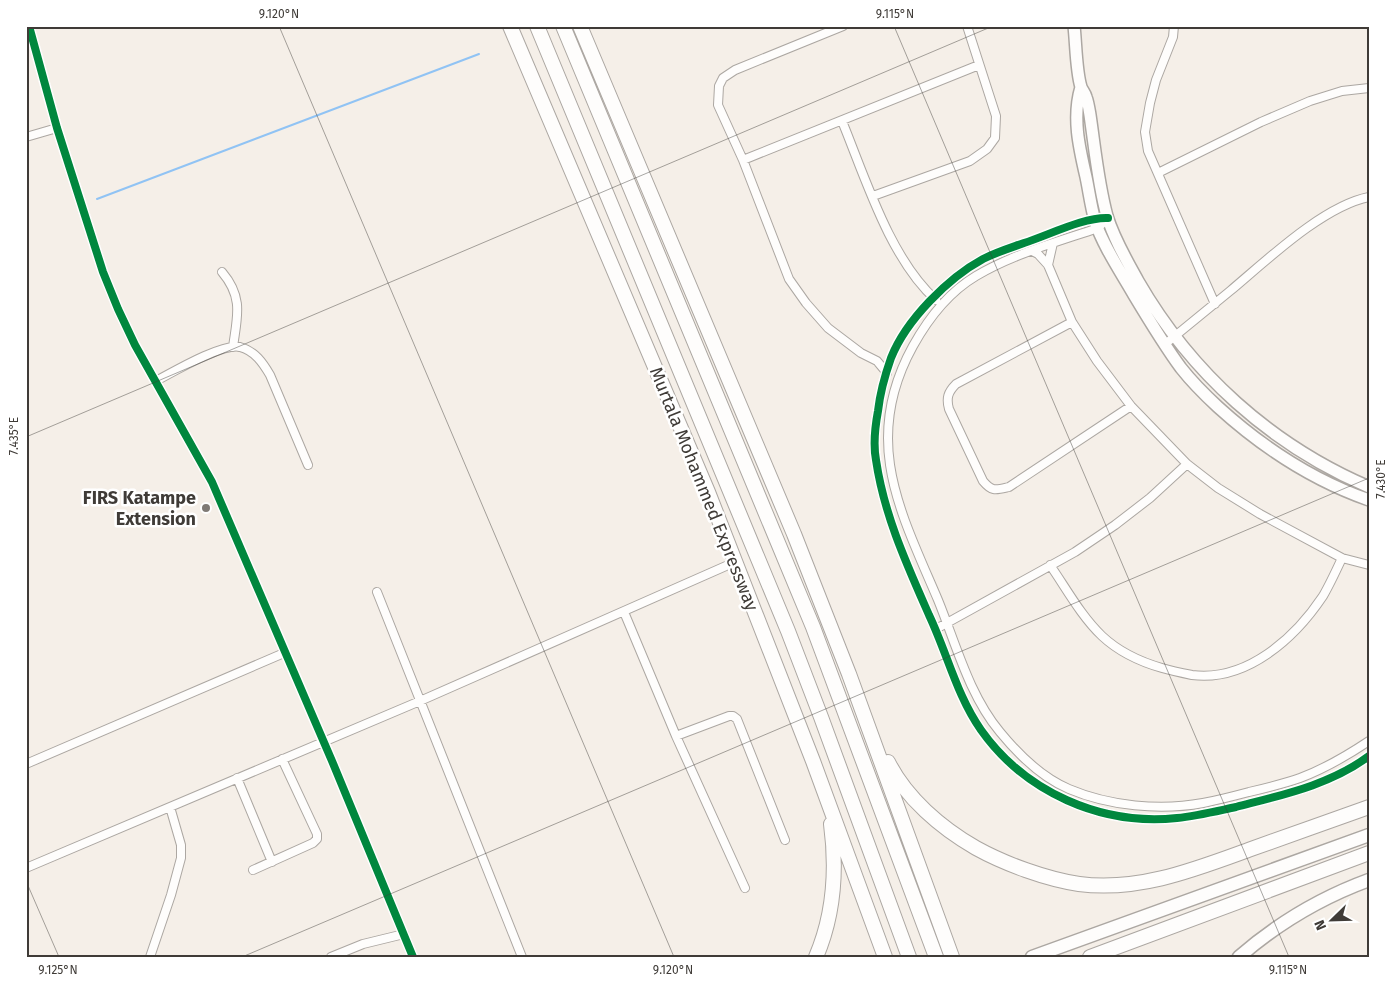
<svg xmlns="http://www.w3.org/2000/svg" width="1395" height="983" font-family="'Fira Sans',sans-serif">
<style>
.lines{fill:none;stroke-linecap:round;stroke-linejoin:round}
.stream{stroke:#90c3f4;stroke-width:2}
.street-casing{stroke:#aca7a2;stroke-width:10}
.secondary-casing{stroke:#aca7a2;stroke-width:14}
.primary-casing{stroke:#aca7a2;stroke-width:15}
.highway-casing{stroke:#aca7a2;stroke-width:16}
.street{stroke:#fefdfc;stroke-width:8}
.secondary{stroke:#fefdfc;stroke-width:11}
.primary{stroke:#fefdfc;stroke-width:12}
.highway{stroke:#fefdfc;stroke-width:14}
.cycleway-casing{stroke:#fff;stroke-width:11}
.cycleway{stroke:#00873e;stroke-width:8}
.ticks{fill:none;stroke:#3f3b37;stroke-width:1;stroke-opacity:0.45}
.poi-dot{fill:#7f7a75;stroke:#fff;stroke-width:2}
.labels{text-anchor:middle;stroke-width:5;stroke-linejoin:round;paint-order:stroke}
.street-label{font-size:18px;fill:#3f3b37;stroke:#fff}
.poi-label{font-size:18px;font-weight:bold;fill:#3f3b37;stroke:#fff;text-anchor:end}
.neatline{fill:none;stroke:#3f3b37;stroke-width:2}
.ticks-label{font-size:12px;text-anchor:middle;fill:#3f3b37}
</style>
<rect width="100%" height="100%" fill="#f5efe8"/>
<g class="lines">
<path class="stream" d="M97,199L479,54"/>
<g class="street-casing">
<path id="street" d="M29,26L57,128L103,272L118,309L135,345L212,482L332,761L413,957
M843,26L735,70L723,78L719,86L718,105L743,160L789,279L806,303L828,328L861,353L877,361L887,373
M1174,26L1173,37L1156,80L1150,103L1145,132L1148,151L1215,304
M842,121C865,177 890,259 936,300
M26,137L57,128
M743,160L979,65
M1158,173L1261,122L1310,101L1342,91L1369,88
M873,196L970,161L987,149L995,138L996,116L967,26
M1108,218C1084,217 1049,235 1024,243C1010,248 997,252 983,259C948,278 906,320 891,358C885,375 880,393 878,411C875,427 873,444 876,460C884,515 907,565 929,615C947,653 957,696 981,730C1025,792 1101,826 1177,818C1197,816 1217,811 1236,807C1282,795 1330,785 1369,756
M1108,218L1098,228C1057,242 1013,254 976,276C949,292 928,319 913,346C861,440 900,511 938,600C956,644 969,695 1000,732C1018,754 1043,778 1069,789C1109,806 1160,811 1203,803C1218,800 1234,796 1249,792C1266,788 1283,784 1300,778C1324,769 1348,755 1369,741
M1032,251L1038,254L1048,265L1072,322L1097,361L1131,406L1187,464L1218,488L1260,514L1342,558L1369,565
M1048,265L1053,243
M222,272C244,298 237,317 233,347
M1072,322L956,384C948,392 946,398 949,409L983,481C992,492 996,490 1009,487L1131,406
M1164,345C1186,327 1208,309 1230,291C1266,261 1323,206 1369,197
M156,381C173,372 222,343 240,347C255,351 263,363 270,375L308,465
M1050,565C1066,588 1081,616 1102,636C1118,651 1141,662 1162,668C1172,671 1182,673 1192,675C1247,682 1295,638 1323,596C1330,584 1336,571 1342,558
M377,592L522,957
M624,612L676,736L745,888
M936,629L1075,552L1115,525L1150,498L1187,464
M676,736L729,716H733L737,719L785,840
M26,764L284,653
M237,778L272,862
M26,868L420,701L735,562
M253,870L313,843L317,839V834L282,759
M150,957L171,895L181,858V845L170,807
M331,957L363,944L404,934"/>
</g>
<g class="secondary-casing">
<path id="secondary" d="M1074,26C1076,43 1076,71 1081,87C1082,90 1085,93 1086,97C1088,102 1089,109 1090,115C1095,149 1098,183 1107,216C1114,239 1127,261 1138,281C1191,373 1271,445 1369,487
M1081,87C1072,117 1079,147 1086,177C1089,191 1091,207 1095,221C1102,244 1122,274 1134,295C1149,320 1164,345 1181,368C1192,382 1205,395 1218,407C1262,447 1312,480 1369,500"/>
</g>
<g class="primary-casing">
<path id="primary" d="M1032,957L1369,835
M1239,957C1278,923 1320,898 1369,880"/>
</g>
<g class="highway-casing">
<path id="highway" d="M510,26L708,492L813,761L885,957
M537,26L788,631L821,717L909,957
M563,26L813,627L936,957
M580,26L794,534L849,674L952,957
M888,762C906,798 941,828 976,848C1005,864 1046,879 1079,884C1139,892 1196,869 1251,849C1290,835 1330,821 1369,807
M816,957C834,915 837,869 831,824
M1090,957L1369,853"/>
</g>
<use href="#street" class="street"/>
<use href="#secondary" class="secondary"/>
<use href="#primary" class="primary"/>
<use href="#highway" class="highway"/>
<g class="cycleway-casing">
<path id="cycleway" d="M29,26L57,128L103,272L118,309L135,345L212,482L332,761L413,957
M1108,218C1084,217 1049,235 1024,243C1010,248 997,252 983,259C948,278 906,320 891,358C885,375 880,393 878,411C875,427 873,444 876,460C884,515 907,565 929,615C947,653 957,696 981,730C1025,792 1101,826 1177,818C1197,816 1217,811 1236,807C1282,795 1330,785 1369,756"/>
</g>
<use href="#cycleway" class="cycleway"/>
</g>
<path class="ticks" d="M279,26L674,957M894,26L1289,957M26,437L993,26M26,881L59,957M242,957L1369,478"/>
<circle class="poi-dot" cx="206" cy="508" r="5"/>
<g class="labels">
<g class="street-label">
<text transform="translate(704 489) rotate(68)" y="6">Murtala Mohammed Expressway</text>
</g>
<g class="poi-label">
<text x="196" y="504">FIRS Katampe<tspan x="196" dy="21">Extension</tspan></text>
</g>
</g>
<rect width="1395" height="983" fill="none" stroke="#ffffff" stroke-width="55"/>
<g transform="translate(1332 920) rotate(247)" stroke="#ffffff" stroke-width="4" paint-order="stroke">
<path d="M0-4L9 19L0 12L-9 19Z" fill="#3f3b37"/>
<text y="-8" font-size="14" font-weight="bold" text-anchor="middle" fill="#3f3b37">N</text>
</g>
<rect x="28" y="28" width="1340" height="928" class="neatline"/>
<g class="ticks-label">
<text x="279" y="18">9.120°N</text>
<text x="895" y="18">9.115°N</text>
<text transform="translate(14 436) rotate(-90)" y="4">7.435°E</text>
<text transform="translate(1381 479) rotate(-90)" y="4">7.430°E</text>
<text x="58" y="974">9.125°N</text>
<text x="673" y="974">9.120°N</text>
<text x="1288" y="974">9.115°N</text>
</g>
</svg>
